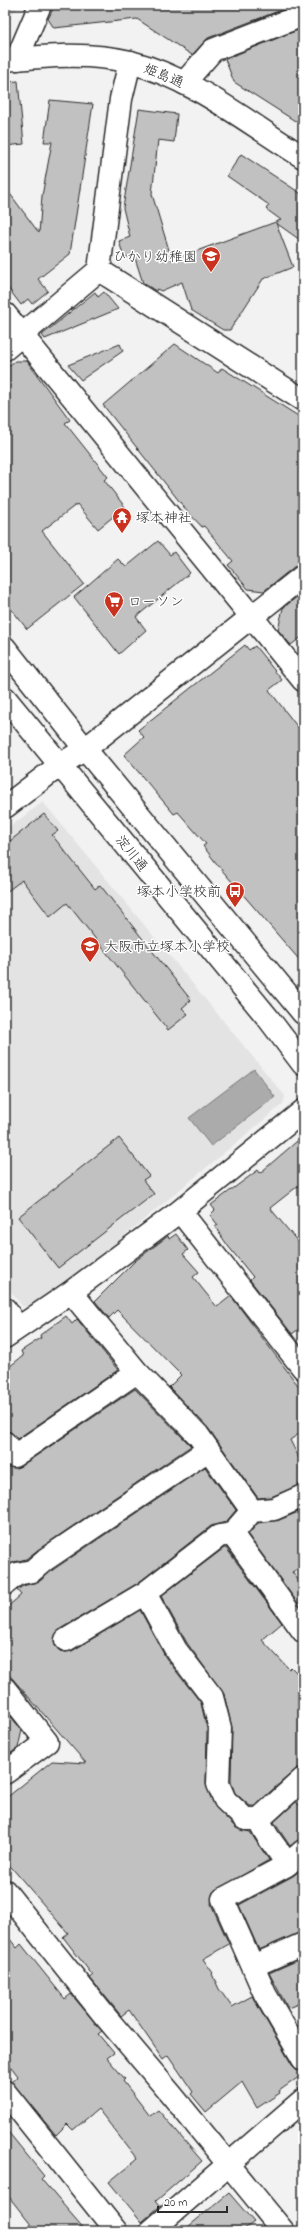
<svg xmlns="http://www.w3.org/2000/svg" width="308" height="2236" font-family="'Indie Flower','Klee One',sans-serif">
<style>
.built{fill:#e3e3e3}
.water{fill:#ababab;stroke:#787878}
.building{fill:#c1c1c1;stroke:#2b2b2b}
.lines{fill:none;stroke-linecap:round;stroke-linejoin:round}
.minor-casing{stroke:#2b2b2b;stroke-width:25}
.major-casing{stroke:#2b2b2b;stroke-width:25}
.minor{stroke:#fff;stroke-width:22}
.major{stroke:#fff;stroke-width:22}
.labels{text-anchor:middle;stroke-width:3;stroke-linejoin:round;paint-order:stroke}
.street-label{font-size:14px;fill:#2b2b2b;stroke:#fff}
.poi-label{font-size:14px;fill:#2b2b2b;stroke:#fff;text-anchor:start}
</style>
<rect width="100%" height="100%" fill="#f2f2f2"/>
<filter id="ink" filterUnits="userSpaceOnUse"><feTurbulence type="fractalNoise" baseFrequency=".025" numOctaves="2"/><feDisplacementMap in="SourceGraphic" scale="8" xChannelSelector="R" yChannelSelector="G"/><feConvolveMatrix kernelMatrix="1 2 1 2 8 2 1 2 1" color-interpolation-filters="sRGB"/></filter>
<g filter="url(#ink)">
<path class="built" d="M5,5H21L5,21Z
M43,802L285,1096L283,1104L36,1309L22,1306L5,1284V830Z"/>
<path class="water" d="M254,1069L275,1097L211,1146L189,1118Z"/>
<path class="building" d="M55,5H294L208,38L192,55L137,19L54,28L48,19Z
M303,28V126L234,82L225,59Z
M18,81L24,144L5,146V82Z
M50,100L93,104L70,254L38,279L48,291L32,304L28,299L21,305L5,284V187L39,233L42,196L52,142H44Z
M139,109L177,114L174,142L158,140L152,194L172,260L281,220L266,209L269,205L227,176L241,154L303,195V242L276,223L293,267L263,279L230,330H223L191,310L182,282L161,291L157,289L156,291L143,283L134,255L124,258L119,241L130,237L123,208Z
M95,292L98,297L104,292L118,309L45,339L42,335Z
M120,344L123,351L81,380L68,365Z
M175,344L218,373L222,368L303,419V564L295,566L264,591L248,589L228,565L233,561L204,526L202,527L187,511L103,405Z
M15,361H27L29,364L70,420L65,423L108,477L104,480L125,507L98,529L77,504L42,531L84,584L27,629L5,601V369Z
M158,541L170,555L174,552L190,573L136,617L146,630L119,654L74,597L118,559L126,567Z
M303,592V636L291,645L278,630L283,608Z
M245,645L249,650L255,646L282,680L269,690L303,734V964L220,868L203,846L206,844L178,812L174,814L124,755L144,737L138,730Z
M44,814L58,831L52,835L95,889L100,885L191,1000L182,1008L188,1014L168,1030L67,903L50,917L22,880L5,893V845Z
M303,1136V1182L270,1208L303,1248V1326L292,1334L250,1280L253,1277L228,1246L215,1227L218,1225L210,1215L215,1210L211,1205L258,1170L260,1173Z
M119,1138L149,1176L143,1180L154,1194L58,1268L18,1217Z
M176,1234L188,1250L183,1254L199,1272L193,1277L217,1307L231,1296L303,1392V1431L290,1440L303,1466V1484L271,1497L258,1498L208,1428L169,1387L181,1375L117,1310L109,1318L95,1301L135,1261L168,1236L169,1239Z
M66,1316L72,1324L77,1319L118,1370L17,1439L11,1432L5,1431V1370L23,1356L21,1351L41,1338L40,1335Z
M135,1389L191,1446L39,1549L26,1559L14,1562L5,1568V1464L15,1468L21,1466Z
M205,1467L236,1510L226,1522L211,1526L138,1583L60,1629L54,1640L55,1646L60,1651L66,1652L72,1651L140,1610L166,1658L201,1703L207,1729L206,1784L214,1805L236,1828L250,1832L269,1860L213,1892L211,1904L229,1944L203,1959L213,1973L212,1974L219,1989L232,2007L252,1996L292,2065L297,2070L303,2071V2074L279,2091L280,2093L257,2108L242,2082L206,2112L191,2094L193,2092L168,2055L163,2059L129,2010L121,2016L114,2007L90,1978L93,1976L63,1937L68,1933L5,1860V1799L52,1761L86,1763L5,1670V1609L21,1595L17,1590L23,1586L40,1581L54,1569Z
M303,1510V1566L292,1572L303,1586V1604L300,1606L248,1535L258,1523L279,1520Z
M224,1548H226L282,1623L262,1640L289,1669L291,1667L303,1679V1767L295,1770L254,1806H250L235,1793L231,1782L232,1728L224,1694L187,1643L161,1596Z
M5,1710L22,1730L18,1748L5,1757Z
M296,1802L303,1809V1839L290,1846L274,1822Z
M303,1868V1932L259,1950L239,1905L293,1876Z
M5,1933L17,1948L21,1944L65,1999L71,1994L102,2031L98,2034L114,2053L107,2058L125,2079L123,2081L150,2116L158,2110L202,2161L156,2201L160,2206L142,2222L109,2182L137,2159L98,2109L73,2130L67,2124L56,2135L11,2082L18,2076L5,2059Z
M303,1958V2002L288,2008L269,1973Z
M5,2128L44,2176L41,2179L86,2231H36L5,2192Z
M229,2193L254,2222L242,2231H183Z"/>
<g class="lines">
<g class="minor-casing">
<path id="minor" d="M17,59L40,5
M184,83L213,50L303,15
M99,270L303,400
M5,314L303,680
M5,349L99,270L121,99L130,62
M5,648L85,749L303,1013
M5,698L268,1018L303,1064
M5,807L60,765L85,749L303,576
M180,1211L303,1368
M71,1292L137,1372L198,1435L252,1511L232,1534L303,1631
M5,1309L18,1328
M5,1337L71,1292L180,1211L303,1111
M5,1443L14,1456L137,1372
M252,1511L274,1509L303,1496
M5,1584L17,1574L32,1571L46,1559L208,1450
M145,1593L176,1650L212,1697L220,1728L218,1784L225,1800L245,1819H259C265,1838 278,1847 287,1865L223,1899L265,1994L303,2059
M66,1640L145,1593L219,1536L232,1534
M5,1689L47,1742L5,1773
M259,1819L303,1779
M287,1865L303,1851
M5,1891L104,2015L171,2094L283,2231
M253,1966L303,1944
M5,2092L116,2231
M151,2231L303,2100"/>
</g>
<g class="major-casing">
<path id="major" d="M5,60C46,56 90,52 130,62C193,78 248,123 303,157"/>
</g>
<use href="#minor" class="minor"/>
<use href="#major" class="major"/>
</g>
</g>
<defs>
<g id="school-pin" transform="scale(1)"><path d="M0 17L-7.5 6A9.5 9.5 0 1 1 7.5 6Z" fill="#c8321e" stroke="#fff"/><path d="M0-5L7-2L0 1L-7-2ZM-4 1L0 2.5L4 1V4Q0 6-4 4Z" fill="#fff"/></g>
<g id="temple-pin" transform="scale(1)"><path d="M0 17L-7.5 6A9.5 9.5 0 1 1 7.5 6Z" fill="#c8321e" stroke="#fff"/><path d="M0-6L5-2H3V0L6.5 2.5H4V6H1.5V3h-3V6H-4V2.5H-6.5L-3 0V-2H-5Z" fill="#fff"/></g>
<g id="supermarket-pin" transform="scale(1)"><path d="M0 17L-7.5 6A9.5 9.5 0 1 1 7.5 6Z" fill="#c8321e" stroke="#fff"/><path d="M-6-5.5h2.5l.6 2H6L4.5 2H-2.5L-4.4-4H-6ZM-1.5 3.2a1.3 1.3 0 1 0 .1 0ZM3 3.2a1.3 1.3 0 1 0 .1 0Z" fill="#fff"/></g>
<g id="bus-pin" transform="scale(1)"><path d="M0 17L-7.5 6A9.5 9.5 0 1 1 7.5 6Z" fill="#c8321e" stroke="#fff"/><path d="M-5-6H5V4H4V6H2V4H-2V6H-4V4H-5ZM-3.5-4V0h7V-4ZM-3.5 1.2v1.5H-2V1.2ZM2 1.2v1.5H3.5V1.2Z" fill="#fff"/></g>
</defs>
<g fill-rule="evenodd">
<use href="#school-pin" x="211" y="256"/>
<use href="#temple-pin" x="122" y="517"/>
<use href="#supermarket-pin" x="114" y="601"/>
<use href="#bus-pin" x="235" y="891"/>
<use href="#school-pin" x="90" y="946"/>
</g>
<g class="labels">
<g class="street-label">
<text transform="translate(164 75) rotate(23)" y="5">姫島通</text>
<text transform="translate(132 853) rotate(51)" y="5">淀川通</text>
</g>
<g class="poi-label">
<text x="197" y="261" text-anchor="end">ひかり幼稚園</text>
<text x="136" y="522">塚本神社</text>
<text x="128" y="606">ローソン</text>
<text x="221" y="896" text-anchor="end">塚本小学校前</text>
<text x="104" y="951">大阪市立塚本小学校</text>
</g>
</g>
<rect width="308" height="2236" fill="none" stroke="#fff" stroke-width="20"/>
<rect x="10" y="10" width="288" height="2216" fill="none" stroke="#2b2b2b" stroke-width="1.5" filter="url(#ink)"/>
<path d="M158 2206v6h69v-6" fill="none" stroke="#2b2b2b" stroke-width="2"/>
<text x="164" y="2206" font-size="12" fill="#2b2b2b" stroke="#ffffff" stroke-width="3" paint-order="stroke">20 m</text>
</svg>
